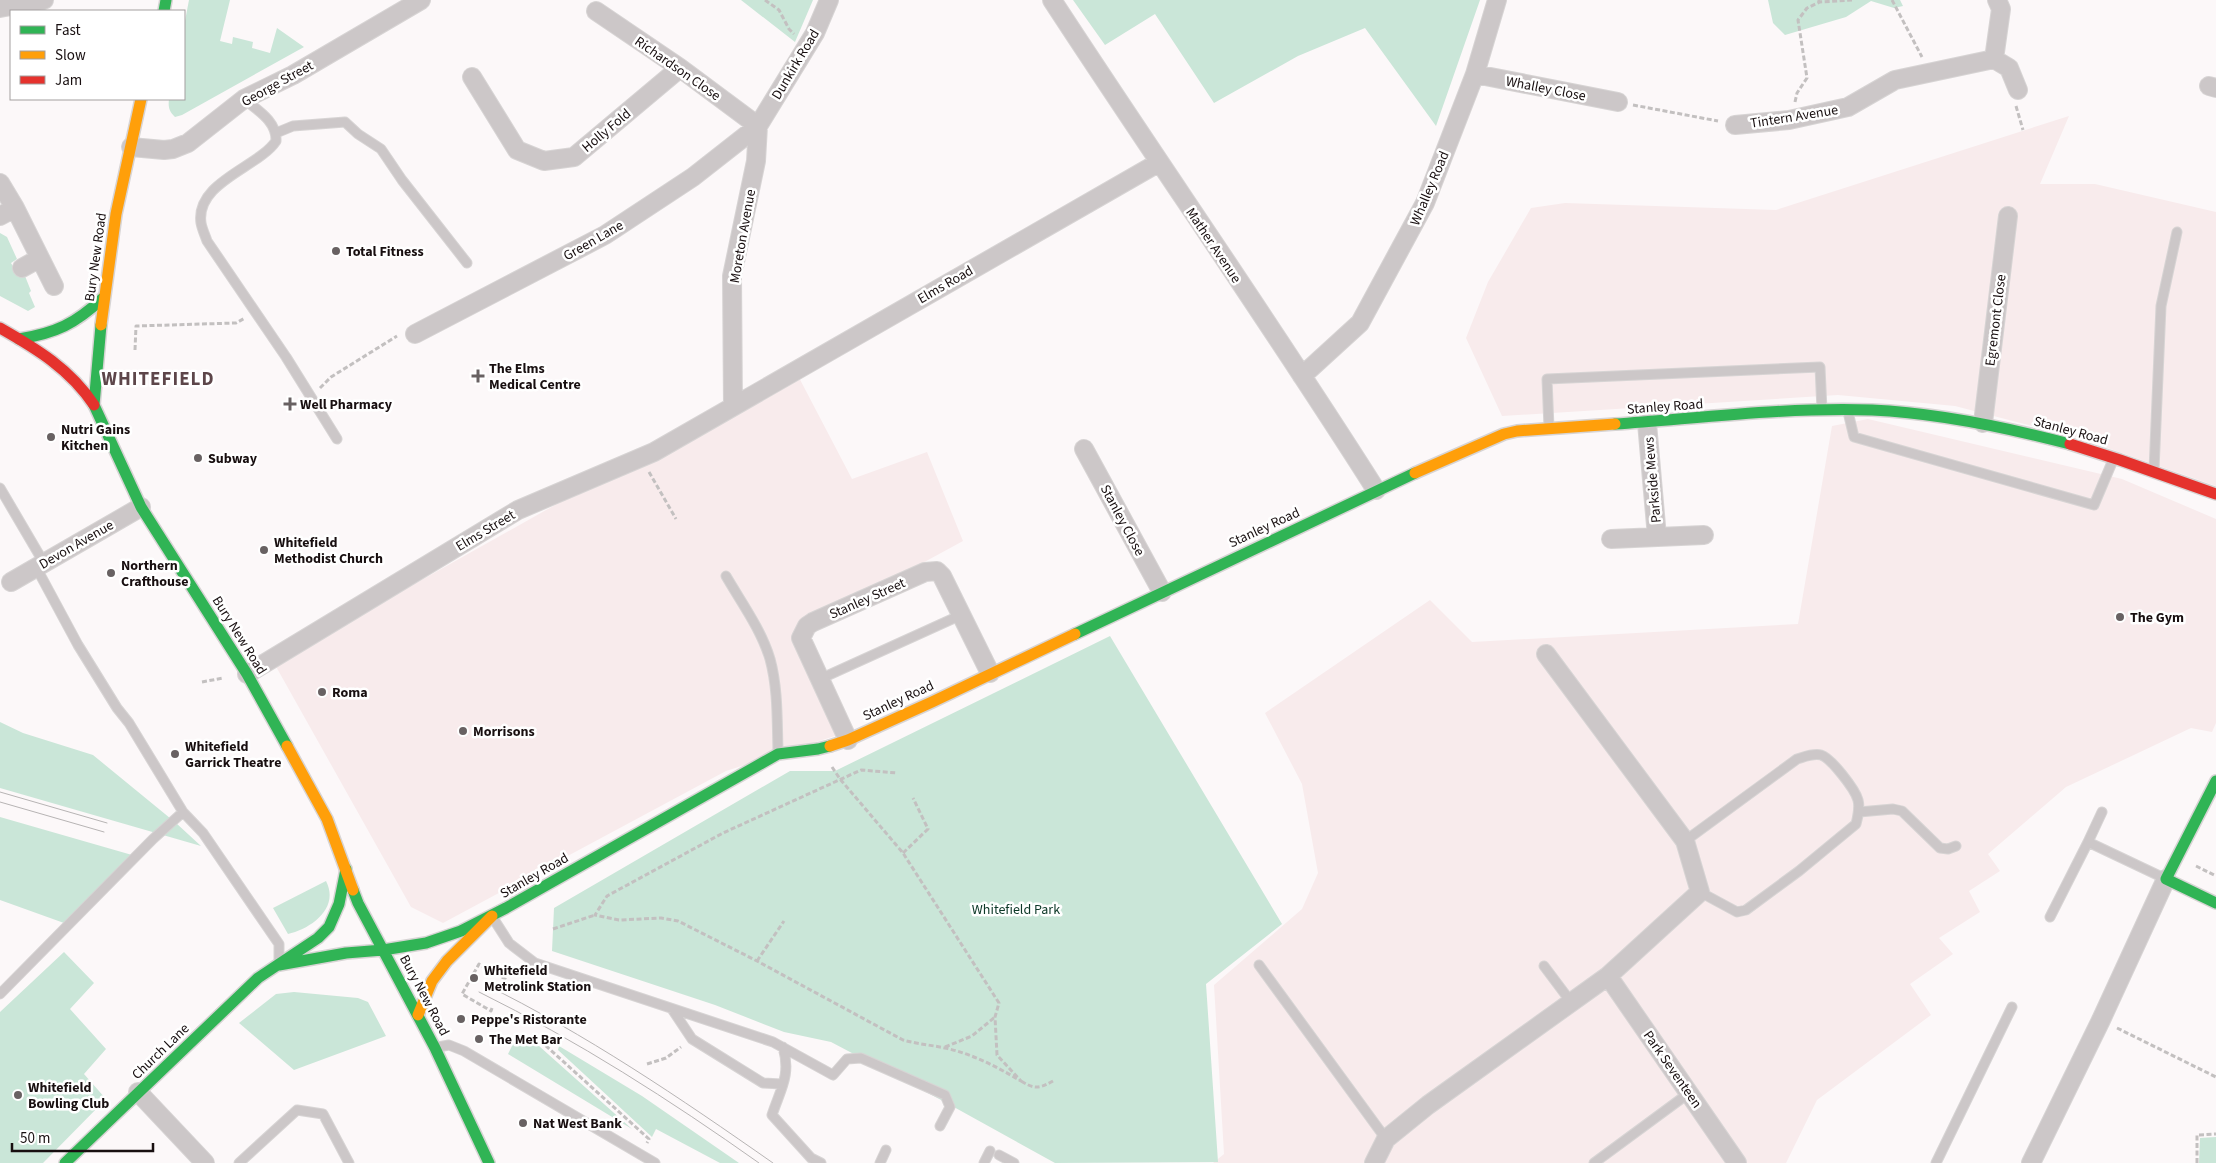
<svg xmlns="http://www.w3.org/2000/svg" width="2216" height="1163" font-family="'Source Sans 3',sans-serif">
<style>
.built{fill:#f8ebec}
.green{fill:#cae6d8}
.lines{fill:none;stroke-linecap:round;stroke-linejoin:round}
.lane-casing{stroke:#d7d4d4;stroke-width:11}
.street-casing{stroke:#d7d4d4;stroke-width:20}
.fast-casing{stroke:#d7d4d4;stroke-width:14}
.slow-casing{stroke:#d7d4d4;stroke-width:14}
.jam-casing{stroke:#d7d4d4;stroke-width:14}
.path{stroke:#c3c0c0;stroke-width:3;stroke-dasharray:5 2.5;stroke-linecap:butt}
.lane{stroke:#ccc7c8;stroke-width:9}
.street{stroke:#ccc7c8;stroke-width:18}
.fast{stroke:#30b455;stroke-width:11}
.slow{stroke:#ff9f0a;stroke-width:11}
.jam{stroke:#e5322d;stroke-width:11}
.tram{stroke:#b7b4b4;stroke-width:1}
.poi-dot{fill:#686162;stroke:#fff;stroke-width:2}
.labels{text-anchor:middle;stroke-width:5;stroke-linejoin:round;paint-order:stroke}
.street-label{font-size:14px;fill:#180f10;stroke:#fff}
.poi-label{font-size:14px;font-weight:bold;fill:#180f10;stroke:#fff;text-anchor:start}
.park-label{font-size:14px;fill:#0c3827;stroke:#fff}
.district-label{font-size:19px;font-weight:bold;letter-spacing:1px;fill:#5d464a;stroke:#fff}
</style>
<rect width="100%" height="100%" fill="#fcf8f9"/>
<path class="built" d="M2069,116L2040,184H2095L2216,212V486L2082,439L1955,406L1838,395L1502,416L1466,338L1488,282L1531,208L1565,203L1776,210Z
M795,370L852,479L927,452L963,541L794,633L841,734L726,771L443,923L411,907L274,663Z
M1868,419L2122,479L2216,519V723L2212,732L2191,728L2066,787L1988,854L2000,871L1969,891L1980,912L1939,938L1953,954L1910,984L1931,1015L1817,1100L1786,1163H1213L1224,1154L1214,985L1302,909L1318,873L1302,784L1265,713L1430,600L1472,642L1798,624L1832,426Z"/>
<path class="green" d="M189,0H230L220,41L232,44L233,37L253,42L252,48L270,53L277,28L304,47L182,115L175,117C169,111 168,107 169,99H184V26Z
M741,0H813L795,42Z
M1073,0H1480L1436,126L1365,28L1298,56L1214,103L1155,14L1105,45Z
M1768,0H1900L1903,6L1894,8L1871,1L1846,17L1785,35L1773,23Z
M0,233L7,237L17,259L11,263L19,277L25,276L31,291L29,293L35,307L28,311L0,296Z
M1110,636L1282,924L1206,984L1218,1162L1055,1163L943,1101L831,1042L784,1032L715,1005L552,951L554,908L790,771H835Z
M0,722L23,733L93,755L176,823L201,846L0,788Z
M0,817L139,857L64,923L0,900Z
M326,881C340,908 311,929 288,934L273,908Z
M64,952L94,983L70,1009L106,1049L84,1074L106,1099L43,1163H0V1012Z
M294,992L358,998L368,1002L386,1036L294,1070L239,1023L276,994Z
M518,1034L539,1046L632,1129L508,1054Z
M559,1046L642,1096L739,1163H720L656,1129L652,1137L558,1050Z
M2216,1137V1163H2199L2200,1138Z"/>
<g class="lines">
<g class="lane-casing">
<path id="lane" d="M244,99C257,110 277,121 276,141C259,167 195,182 201,223C202,229 205,235 207,241L286,357L337,439
M276,133L293,126L345,122L358,134L381,149L402,180L467,263
M1848,412L1854,437L2094,505L2113,460
M1549,428L1547,379L1820,367L1822,410
M2154,470L2161,306L2177,232
M0,488L44,563
M36,567L78,645L117,708L129,723L183,812L203,833L279,944V959
M726,576C741,602 761,629 770,659C778,688 777,720 778,751
M820,679L961,615
M1859,812L1893,809L1902,811L1940,848L1948,849L1956,846
M2102,812L2088,842L2166,879
M1685,841L1797,759C1804,757 1813,753 1821,755C1831,758 1855,789 1858,800C1860,808 1858,816 1856,824L1799,871L1746,910L1737,912L1700,892
M2050,917L2088,842
M493,918L509,943L535,963L773,1042L833,1075L847,1059L861,1058L945,1095L950,1107L940,1126
M1259,965L1386,1139
M1544,966L1571,1002
M0,994L153,839L183,812
M672,1009L692,1039L763,1083L782,1084
M438,1047L449,1045L464,1051L655,1163
M783,1047C791,1075 781,1088 772,1115L811,1158L821,1163
M999,1155L1014,1163
M239,1163L297,1110L323,1114L349,1163
M880,1163L886,1150
M984,1163L990,1151
M1594,1163L1689,1093
M1936,1163L2012,1007"/>
</g>
<g class="street-casing">
<path id="street" d="M1052,0C1159,164 1271,324 1376,490
M1997,0L2001,9L1994,59L2009,68L2018,90
M0,8L44,0
M596,11L680,68L758,126
M1475,74L1618,102
M472,77L517,150L544,161L574,157L680,68
M2209,86L2216,88
M1735,125L1789,120L1848,107L1895,80L1994,59
M131,147L164,150L173,149L188,143L244,99L293,75L421,0
M0,183L15,208L0,216
M15,208L54,286
M22,268L40,258
M415,334L605,235L693,177L758,126L815,33L829,0
M1302,376L1360,323L1425,203L1475,74L1497,0
M733,406L732,276L756,161L758,126
M1647,423L1657,537
M1983,423L2008,216
M1084,449L1162,592
M1611,539L1704,535
M11,582L141,507
M247,674L518,510L654,452L1158,163
M848,740L801,638L807,626L813,622L925,572L937,571L942,576L990,673
M1608,976L1737,1163
M138,1092L205,1163
M1374,1163L1386,1139L1428,1105L1608,976L1700,892L1685,841L1546,654
M2031,1163L2101,1020L2166,879"/>
</g>
<g class="fast-casing">
<path id="fast" d="M164,11L166,0
M101,325L94,405L141,507L247,674L287,746
M19,339C56,333 75,324 103,298
M1615,424C1700,418 1787,407 1872,410C1939,413 2005,427 2070,444
M1075,634L1415,473
M2216,781L2166,879L2216,903
M353,890L358,903L435,1048L489,1163
M279,965L346,953L383,950L426,943L461,931L506,908L778,754L818,749L830,746
M65,1163L258,978L318,938L329,927L339,904L346,869"/>
</g>
<g class="slow-casing">
<path id="slow" d="M101,325L116,214L141,99
M1415,473L1504,434L1517,431L1615,424
M287,746L327,819L353,890
M830,746L848,740L932,702L1075,634
M418,1015L432,981L447,961L492,916"/>
</g>
<g class="jam-casing">
<path id="jam" d="M0,328C37,349 70,369 94,405
M2070,444L2120,460L2216,494"/>
</g>
<path class="path" d="M765,0L779,10L789,29L794,34
M1818,0L1820,2L1852,0
M1892,0L1922,57
M1795,102L1797,93L1807,78L1798,20L1807,8L1820,2
M1633,105L1718,121
M2016,106L2023,130
M135,350L136,326L236,323L245,318
M320,388L331,377L397,336
M649,472L676,519
M202,682L223,678
M832,767L840,779L903,853L999,1003L995,1017L997,1055L1021,1081C997,1067 973,1054 945,1048C931,1045 917,1044 903,1040L757,961L678,921L661,918L619,920L595,915L607,896L723,833L861,770L897,773
M903,853L928,829L913,798
M2196,866L2216,876
M553,929L595,915
M757,961L784,921
M492,1008L491,1011L462,994L479,964L507,980L505,983
M2117,1028L2216,1077
M548,1039L545,1045L649,1139L647,1143
M945,1047L972,1036L995,1017
M647,1064L666,1058L681,1047
M1021,1081C1034,1089 1039,1089 1053,1081
M2197,1163V1135L2216,1134"/>
<use href="#lane" class="lane"/>
<use href="#street" class="street"/>
<use href="#fast" class="fast"/>
<use href="#slow" class="slow"/>
<use href="#jam" class="jam"/>
<path class="tram" d="M0,792L107,823
M0,802L104,832
M484,984C586,1034 680,1098 773,1163
M479,992C578,1041 670,1100 759,1163"/>
</g>
<g class="poi-dot">
<circle cx="336" cy="251" r="5"/>
<path d="M475.5 368.5h5v5h5v5h-5v5h-5v-5h-5v-5h5z"/>
<path d="M287.5 396.5h5v5h5v5h-5v5h-5v-5h-5v-5h5z"/>
<circle cx="51" cy="437" r="5"/>
<circle cx="198" cy="458" r="5"/>
<circle cx="264" cy="550" r="5"/>
<circle cx="111" cy="573" r="5"/>
<circle cx="2120" cy="617" r="5"/>
<circle cx="322" cy="692" r="5"/>
<circle cx="463" cy="731" r="5"/>
<circle cx="175" cy="754" r="5"/>
<circle cx="474" cy="978" r="5"/>
<circle cx="461" cy="1019" r="5"/>
<circle cx="479" cy="1039" r="5"/>
<circle cx="18" cy="1095" r="5"/>
<circle cx="523" cy="1123" r="5"/>
</g>
<g class="labels">
<g class="street-label">
<text transform="translate(795 64) rotate(-59)" y="5">Dunkirk Road</text>
<text transform="translate(678 68) rotate(35)" y="5">Richardson Close</text>
<text transform="translate(277 83) rotate(-29)" y="5">George Street</text>
<text transform="translate(1546 88) rotate(11)" y="5">Whalley Close</text>
<text transform="translate(1794 116) rotate(-9)" y="5">Tintern Avenue</text>
<text transform="translate(606 130) rotate(-40)" y="5">Holly Fold</text>
<text transform="translate(1429 188) rotate(-67)" y="5">Whalley Road</text>
<text transform="translate(742 236) rotate(-80)" y="5">Moreton Avenue</text>
<text transform="translate(593 240) rotate(-30)" y="5">Green Lane</text>
<text transform="translate(1214 245) rotate(56)" y="5">Mather Avenue</text>
<text transform="translate(95 257) rotate(-82)" y="5">Bury New Road</text>
<text transform="translate(945 284) rotate(-30)" y="5">Elms Road</text>
<text transform="translate(1995 320) rotate(-83)" y="5">Egremont Close</text>
<text transform="translate(1665 406) rotate(-4)" y="5">Stanley Road</text>
<text transform="translate(2071 430) rotate(15)" y="5">Stanley Road</text>
<text transform="translate(1652 480) rotate(-95)" y="5">Parkside Mews</text>
<text transform="translate(1123 520) rotate(62)" y="5">Stanley Close</text>
<text transform="translate(1264 527) rotate(-25)" y="5">Stanley Road</text>
<text transform="translate(485 530) rotate(-31)" y="5">Elms Street</text>
<text transform="translate(76 544) rotate(-30)" y="5">Devon Avenue</text>
<text transform="translate(867 598) rotate(-24)" y="5">Stanley Street</text>
<text transform="translate(240 635) rotate(58)" y="5">Bury New Road</text>
<text transform="translate(898 700) rotate(-25)" y="5">Stanley Road</text>
<text transform="translate(534 875) rotate(-30)" y="5">Stanley Road</text>
<text transform="translate(425 995) rotate(62)" y="5">Bury New Road</text>
<text transform="translate(160 1051) rotate(-44)" y="5">Church Lane</text>
<text transform="translate(1673 1069) rotate(55)" y="5">Park Seventeen</text>
</g>
<g class="poi-label">
<text x="346" y="256">Total Fitness</text>
<text x="489" y="373">The Elms<tspan x="489" dy="16">Medical Centre</tspan></text>
<text x="300" y="409">Well Pharmacy</text>
<text x="61" y="434">Nutri Gains<tspan x="61" dy="16">Kitchen</tspan></text>
<text x="208" y="463">Subway</text>
<text x="274" y="547">Whitefield<tspan x="274" dy="16">Methodist Church</tspan></text>
<text x="121" y="570">Northern<tspan x="121" dy="16">Crafthouse</tspan></text>
<text x="2130" y="622">The Gym</text>
<text x="332" y="697">Roma</text>
<text x="473" y="736">Morrisons</text>
<text x="185" y="751">Whitefield<tspan x="185" dy="16">Garrick Theatre</tspan></text>
<text x="484" y="975">Whitefield<tspan x="484" dy="16">Metrolink Station</tspan></text>
<text x="471" y="1024">Peppe's Ristorante</text>
<text x="489" y="1044">The Met Bar</text>
<text x="28" y="1092">Whitefield<tspan x="28" dy="16">Bowling Club</tspan></text>
<text x="533" y="1128">Nat West Bank</text>
</g>
<g class="park-label">
<text x="1016" y="914">Whitefield Park</text>
</g>
<g class="district-label">
<text x="158" y="385">WHITEFIELD</text>
</g>
</g>
<rect x="10" y="10" width="175" height="90" fill="#ffffff" stroke="#a39f9f"/>
<rect x="20" y="26" width="25" height="8" fill="#30b455" stroke="#a39f9f"/>
<text x="55" y="35" font-size="15" fill="#180f10">Fast</text>
<rect x="20" y="51" width="25" height="8" fill="#ff9f0a" stroke="#a39f9f"/>
<text x="55" y="60" font-size="15" fill="#180f10">Slow</text>
<rect x="20" y="76" width="25" height="8" fill="#e5322d" stroke="#a39f9f"/>
<text x="55" y="85" font-size="15" fill="#180f10">Jam</text>
<path d="M12 1143v8h141v-8" fill="none" stroke="#180f10" stroke-width="2.5"/>
<text x="20" y="1143" font-size="15" fill="#180f10" stroke="#ffffff" stroke-width="4" paint-order="stroke">50 m</text>
</svg>
